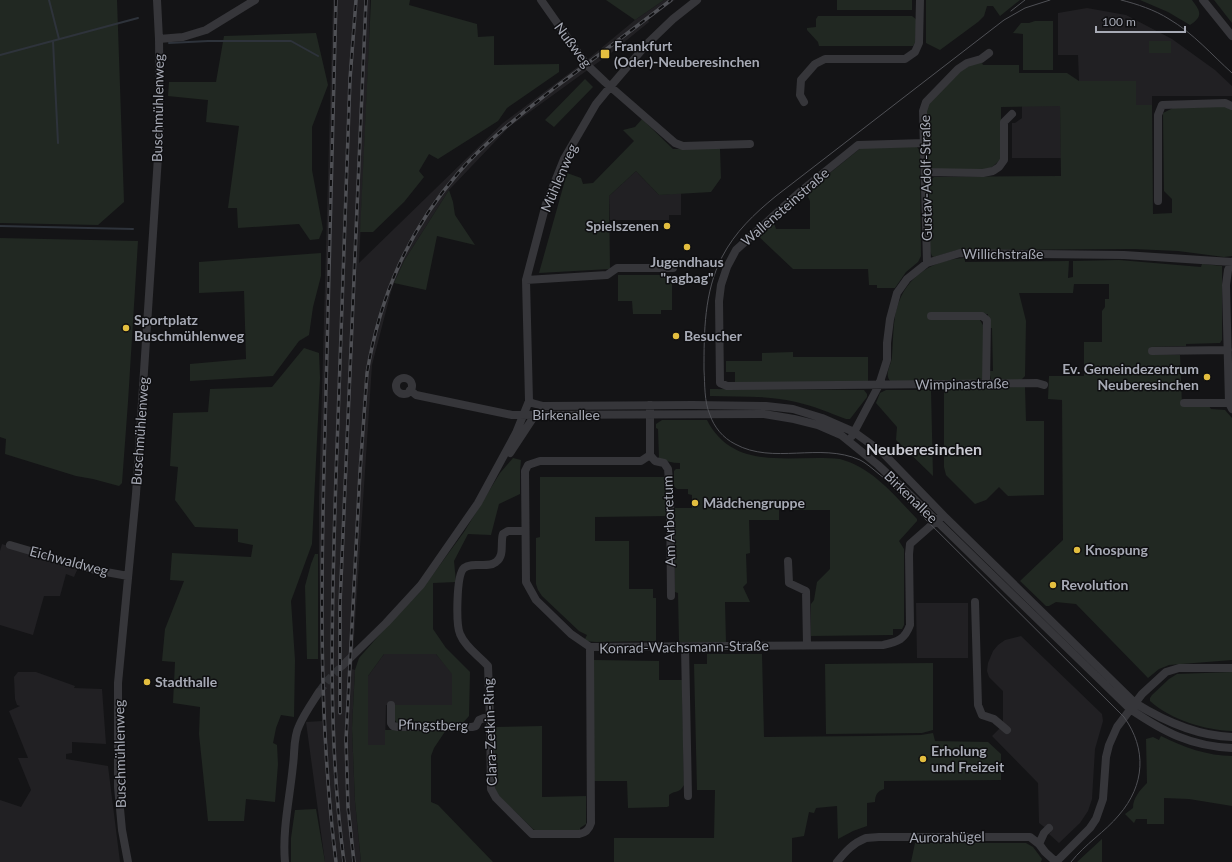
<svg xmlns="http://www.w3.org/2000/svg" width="1232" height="862" font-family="Lato,sans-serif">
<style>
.built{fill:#212023}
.green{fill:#212822}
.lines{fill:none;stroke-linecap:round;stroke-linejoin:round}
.stream{stroke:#2e333b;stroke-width:2}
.minor-tunnel{stroke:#313236;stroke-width:8;stroke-dasharray:8 4;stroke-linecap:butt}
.minor{stroke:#36363a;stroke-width:8}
.tram{stroke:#4f5055;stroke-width:1}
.rail-casing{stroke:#4f5055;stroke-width:3.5}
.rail{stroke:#0f0f11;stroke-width:2;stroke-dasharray:6;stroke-linecap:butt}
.poi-dot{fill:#e3be3f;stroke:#0f0f11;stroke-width:1.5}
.labels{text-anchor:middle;stroke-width:3;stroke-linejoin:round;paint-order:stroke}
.street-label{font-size:14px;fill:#a7aab5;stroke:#0f0f11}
.poi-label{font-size:14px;font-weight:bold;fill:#a7aab5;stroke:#0f0f11;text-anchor:start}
.quarter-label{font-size:16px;font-weight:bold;fill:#c8c9d1;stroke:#0f0f11}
</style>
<rect width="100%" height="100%" fill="#141416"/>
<path class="built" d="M333,0H370L369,49L359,263L503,123L588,59L635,20L664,0H675L648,20L649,22L611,53L509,127L449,190L404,261L392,288L372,365L352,669L355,670L352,728L355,801L361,862H325L306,722L322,721L319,552V496Z
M1087,8L1126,15L1172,39L1215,70L1232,86V96H1152V105H1136L1135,81H1079L1078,55H1058V13Z
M1022,106H1060L1061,158H1012V123H1015L1022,118Z
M636,171L659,195L681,193V215H669V220H610L609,196Z
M2,544L78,568L74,577L66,574L60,596H44L33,635L0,625V551Z
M916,603H968V658H917Z
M1021,636L1102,714L1103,721L1095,749L1092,799L1088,811L1080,823L1059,843L1049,834L1051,832L1039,823L1038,783L992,736L1003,725V691L989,677L987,671L988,663L993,651L998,645L1005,640Z
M384,654H436L453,674L452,705H386L385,745H368V676Z
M18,672H36L75,686L74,688L102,689L106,744L72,742V753L66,754V759L108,766L120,862H0V800L21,807L31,790L18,758H28L9,711L20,706L17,705L15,699L14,677Z"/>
<path class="green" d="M0,0H117L124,202L98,225L0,223Z
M371,0H410L409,5L477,24L478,37L494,36V65L559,64V72L507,108L498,121L438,159L429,154L419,171L424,177L404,202L373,232H360Z
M606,0H664L635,20Z
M837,0H912V10H837Z
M926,0H1020L1000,16L993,6H987L984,16L978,22L940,50L926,43Z
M1140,0H1192C1201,12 1203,16 1190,25L1168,12Z
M1214,0H1232V23Z
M818,16H912L917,20L915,43L913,46H819L818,42L807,30V28L816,27V19Z
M1035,21H1053V70H1023V34L1013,33L1021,23H1029Z
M316,33L328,85L312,127V170L323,229L319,239L310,240L299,224L238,228L237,208H228L239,126L206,122L208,100L168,96L169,82H216L224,36Z
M1149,41H1171V53H1149Z
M981,61L983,65H1019V73H1067L1079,81H1136V105H1152L1153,214L1172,213V199L1164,191L1163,113L1173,108L1225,106L1232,109V256L1224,257L1178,251L1134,249L957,250L934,257L932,256L930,251L929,181L934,177L1061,176L1060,106L1001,107V159L991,168L985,170H931L927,165L926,107C943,89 956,68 981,61Z
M585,79L593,87L554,127L545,120Z
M642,119L673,149H720L721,178L711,192L659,195L636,171L609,196L610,269L539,273L567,173L581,178L583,184L593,183L634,141L623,130L635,127Z
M862,147H917L920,151L921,256L918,262L906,272L895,288H877V285H869L868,269H793L757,235L772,223H774L776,229H810V201L808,197L809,190L857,151Z
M449,190L453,202L455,215L475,245L437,236L426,290L394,283L404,261Z
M0,238L138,241L128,402L122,483L119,486L93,479L76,476L5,454L6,439L0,437Z
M321,253V276L313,307L309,335L299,341L273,376L190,381V364L246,359L244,291L199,293V262Z
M965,258V262L1069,261L1068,278L1073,277V261L1119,260L1201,267L1202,264L1222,266V340L1220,343L1186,344V346L1150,347L1149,354L1180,355L1182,405L1209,406L1211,409L1225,410L1232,418V660L1169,665L1159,669L1148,678L1076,604L1056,602L1049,606H1046L1020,581L1063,540L1062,400L1048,399L1049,376H1084V342H1102V311L1105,307V299H1109V284H1074L1073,293H1019L1026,321L1025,376L1020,381L993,380L991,379L989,371H993L992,328H988V314L930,313L980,320L984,327L983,378L979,381L891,382C883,374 892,365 892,356C893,342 893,329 895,316C902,279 929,260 965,258Z
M618,275H672V310H661V314H633L632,301H618Z
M304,348L319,353L320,378L312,544L291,601L295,660L294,717L281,715L276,728L273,743L277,745L278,764L275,802L246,799L244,821H208L199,734L200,707L173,703L175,662L162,661L165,629L184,581L170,580L172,553L251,557L253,545L238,542V529L195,527L175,500L178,467L170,466L173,413L208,412L210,389L272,387Z
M793,352V357H868V382L735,383V372H726V361H762V353Z
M1025,387L1026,421H1044V495L1008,496L999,487L986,500L975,504L946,475L944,467V389L946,388Z
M710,389L864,390L867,394V397L850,419H846C830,413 814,406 796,402C769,395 738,397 710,396Z
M886,390H931L933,476L896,440L897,427L876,403L880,393Z
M662,420H707C734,473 792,454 840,459C873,468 894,495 917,519V521L899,541L904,549V625L902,629H893V635L811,636V604L814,600L817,582L830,569V510H794V506L779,505V520H749L750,553L746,554L747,583L743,587L750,602H725L726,642H679L678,593L675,592V508H692V495L688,494V489H677L674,486V471L676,469H680V463C672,463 666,461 659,458L658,429L656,428V424Z
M513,458L521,460L520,471V494L499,504L491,535L468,534L454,561L456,582L433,583V629L446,648L470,672L469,716L462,724L398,725L395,720V705H452V674L436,654H384L368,676V745H385V730H446L434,748L431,756V802L438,805L493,862H361L355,801L352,728L355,670L359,658L388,625L420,592L464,532L500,473Z
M540,477H667L669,516L595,517V541H629V589H653V598H656V641L596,642L584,641L587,635L579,631L542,596L538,590L536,584V538L540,537Z
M315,554H318V659H307L305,586L311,564Z
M707,654H762L764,737L867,736L921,735L933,733L935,741L988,742L1001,754V780L884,781V789C877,791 875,796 875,802L867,803V826L853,831L838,839L837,806L816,808L814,813L809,812L804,836L792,838V862H614V838H714L715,790H697L694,664H707Z
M594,660L659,661V680H682L684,785C679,794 675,790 669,795V806L667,807L628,808L627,781H594Z
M933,663V730L922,733L826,734L825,664Z
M1232,672V731C1205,730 1171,720 1150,701V698L1152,695L1169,679L1177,674Z
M542,726V797L586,796V824L580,828V831L538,832L533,829L497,794L495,790L493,727Z
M1161,736C1183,747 1208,756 1232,756V806L1189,799L1164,798V824H1147V819H1136L1134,823L1125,814L1133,808C1133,798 1140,790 1147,783L1146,739L1153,737L1159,740Z
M316,809L325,862H291V838L295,810Z
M1102,839V862H1077Z
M915,843H1026L1033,847L1042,859L1041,862H911Z"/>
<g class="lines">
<path class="stream" d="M49,0L59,39
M53,41L58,143
M169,43L208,41H291L318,56
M0,55L138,18
M0,226L133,229"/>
<path class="minor-tunnel" d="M319,692L327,681L342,666"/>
<path class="minor" d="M541,0L586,64L605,82L675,143L683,146L750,144
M1203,0L1232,36
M159,39L183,37L206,30L255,0
M804,102L800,95L801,80L815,64L825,59H905L915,52L919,43L920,0
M924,143L858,145L801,191L736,250L727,267L721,285L719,301L720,383L727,386L1037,383L1044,385
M925,172L983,173L993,171L999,167L1004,160V122L1012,114
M1158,201V115L1162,105L1225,103L1232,106
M1232,262L1228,270L1226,285L1229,403L1232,409
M927,263L923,111L926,102L958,69L967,63L981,59L989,53
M526,280L607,275L617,268H673
M931,316H982L987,320L986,384
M1152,351L1228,350
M396 386a8 8 0 1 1 16 0a8 8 0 1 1-16 0Z
M410,390L416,395L512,415L764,414L794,419L818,425L841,435L878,465L910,495L1130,709C1164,732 1190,746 1232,748
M529,401L532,403L543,406L693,405L766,406L793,409L822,418L854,432L883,453L943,515L1135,703C1164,721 1197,736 1232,737
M1184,403H1229
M650,405V455L641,461H540L528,465L525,471L526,582L536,600L571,634L590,647L883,645C898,642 905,639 910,625L909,554L910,544L943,515
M852,436L879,385L887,360V343L890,319L897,293L907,279L927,263L960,253L1124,255L1232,262
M510,453L535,415
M650,455L655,461L664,463L668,469L670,492L671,596
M525,531H508L503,534C500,542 505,556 496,562C487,569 473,561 464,568C456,575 456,625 460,634C465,647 479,656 488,666L490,719L491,789L496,798L532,834H579C586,833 589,830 591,823L590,647
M10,545L95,570L128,576
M788,561L789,583L806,591L807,645
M975,602L978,705L982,715L994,719L1007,730
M685,647L688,796
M342,666L386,623L421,585L478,503L516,433L529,401L526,280L546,204L564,159L596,104L610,87L647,44L673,19L697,0
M391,705V723L393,726L398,727H472L476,726L479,720L484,718L490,719
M1039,844L1044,833L1049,828
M128,862L122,830L118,787V683L136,494L160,126L159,39L157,0
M285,862C282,830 290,797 293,765C295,752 293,738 299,726C304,714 312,703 319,692
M837,862C845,852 853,843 866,838L879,837H1030L1039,844L1045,852L1056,862
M1056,862L1090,828L1096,819L1103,799L1106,757L1109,745L1117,727L1142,694L1166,672L1179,668H1232"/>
<path class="tram" d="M1050,0L1025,8L1004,20L776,196C754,214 735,232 722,257C704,292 704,332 704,370C705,385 704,401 710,415C714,427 723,438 735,444C773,465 820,442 860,460C868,464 876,472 884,478L1124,717C1147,749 1145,785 1119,815C1105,832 1085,844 1071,862
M1121,0C1137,4 1155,10 1169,19C1193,33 1212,55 1232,73
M1011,11L1025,0"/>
<g class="rail-casing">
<path id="rail" d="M336,0C332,143 328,286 325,429C321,573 318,719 336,862
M340,713V604L366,0
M344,862C327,735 332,604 336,476C341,344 345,211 350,79L356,0
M354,862L348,807L346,740L360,472L367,373C380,296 408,231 459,172C488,139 523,113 557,86C595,58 633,29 671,0"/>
</g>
<use href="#rail" class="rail"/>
</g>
<g class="poi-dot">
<rect x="600" y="49" width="10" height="10" rx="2"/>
<circle cx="667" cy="226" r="4"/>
<circle cx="687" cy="247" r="4"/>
<circle cx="126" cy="328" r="4"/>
<circle cx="676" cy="336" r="4"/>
<circle cx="1207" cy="377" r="4"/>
<circle cx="695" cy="503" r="4"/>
<circle cx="1077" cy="550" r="4"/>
<circle cx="1053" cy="585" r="4"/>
<circle cx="147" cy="682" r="4"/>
<circle cx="923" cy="759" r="4"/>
</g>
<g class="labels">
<g class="street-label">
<text transform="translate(573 45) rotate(53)" y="5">Nußweg</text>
<text transform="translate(158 108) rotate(-89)" y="5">Buschmühlenweg</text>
<text transform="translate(559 178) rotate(-67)" y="5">Mühlenweg</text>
<text transform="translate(926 178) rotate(-91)" y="5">Gustav-Adolf-Straße</text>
<text transform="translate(785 207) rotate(-41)" y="5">Wallensteinstraße</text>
<text x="1003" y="259">Willichstraße</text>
<text transform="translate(962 384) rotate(-1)" y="5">Wimpinastraße</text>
<text x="566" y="420">Birkenallee</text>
<text transform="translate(140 431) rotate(-86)" y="5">Buschmühlenweg</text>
<text transform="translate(911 497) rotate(44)" y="5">Birkenallee</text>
<text transform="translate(669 521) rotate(-92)" y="5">Am Arboretum</text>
<text transform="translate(69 561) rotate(15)" y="5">Eichwaldweg</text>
<text transform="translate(684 647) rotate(-1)" y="5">Konrad-Wachsmann-Straße</text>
<text transform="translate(433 725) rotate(1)" y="5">Pfingstberg</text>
<text transform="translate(490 732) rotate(-92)" y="5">Clara-Zetkin-Ring</text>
<text transform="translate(120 754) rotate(-91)" y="5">Buschmühlenweg</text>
<text transform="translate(947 837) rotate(-1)" y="5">Aurorahügel</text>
</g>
<g class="poi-label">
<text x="614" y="51">Frankfurt<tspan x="614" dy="16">(Oder)-Neuberesinchen</tspan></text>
<text x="659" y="231" text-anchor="end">Spielszenen</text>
<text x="687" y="267" text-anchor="middle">Jugendhaus<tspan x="687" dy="16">"ragbag"</tspan></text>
<text x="134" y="325">Sportplatz<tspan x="134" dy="16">Buschmühlenweg</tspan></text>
<text x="684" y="341">Besucher</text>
<text x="1199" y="374" text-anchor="end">Ev. Gemeindezentrum<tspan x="1199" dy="16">Neuberesinchen</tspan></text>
<text x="703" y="508">Mädchengruppe</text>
<text x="1085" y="555">Knospung</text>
<text x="1061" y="590">Revolution</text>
<text x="155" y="687">Stadthalle</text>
<text x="931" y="756">Erholung<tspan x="931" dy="16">und Freizeit</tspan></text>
</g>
<g class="quarter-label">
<text x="924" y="455">Neuberesinchen</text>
</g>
</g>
<path d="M1096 26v6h89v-6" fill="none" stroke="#a7aab5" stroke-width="2"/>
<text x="1102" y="26" font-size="12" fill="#a7aab5" stroke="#0f0f11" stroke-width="3" paint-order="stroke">100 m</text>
</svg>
